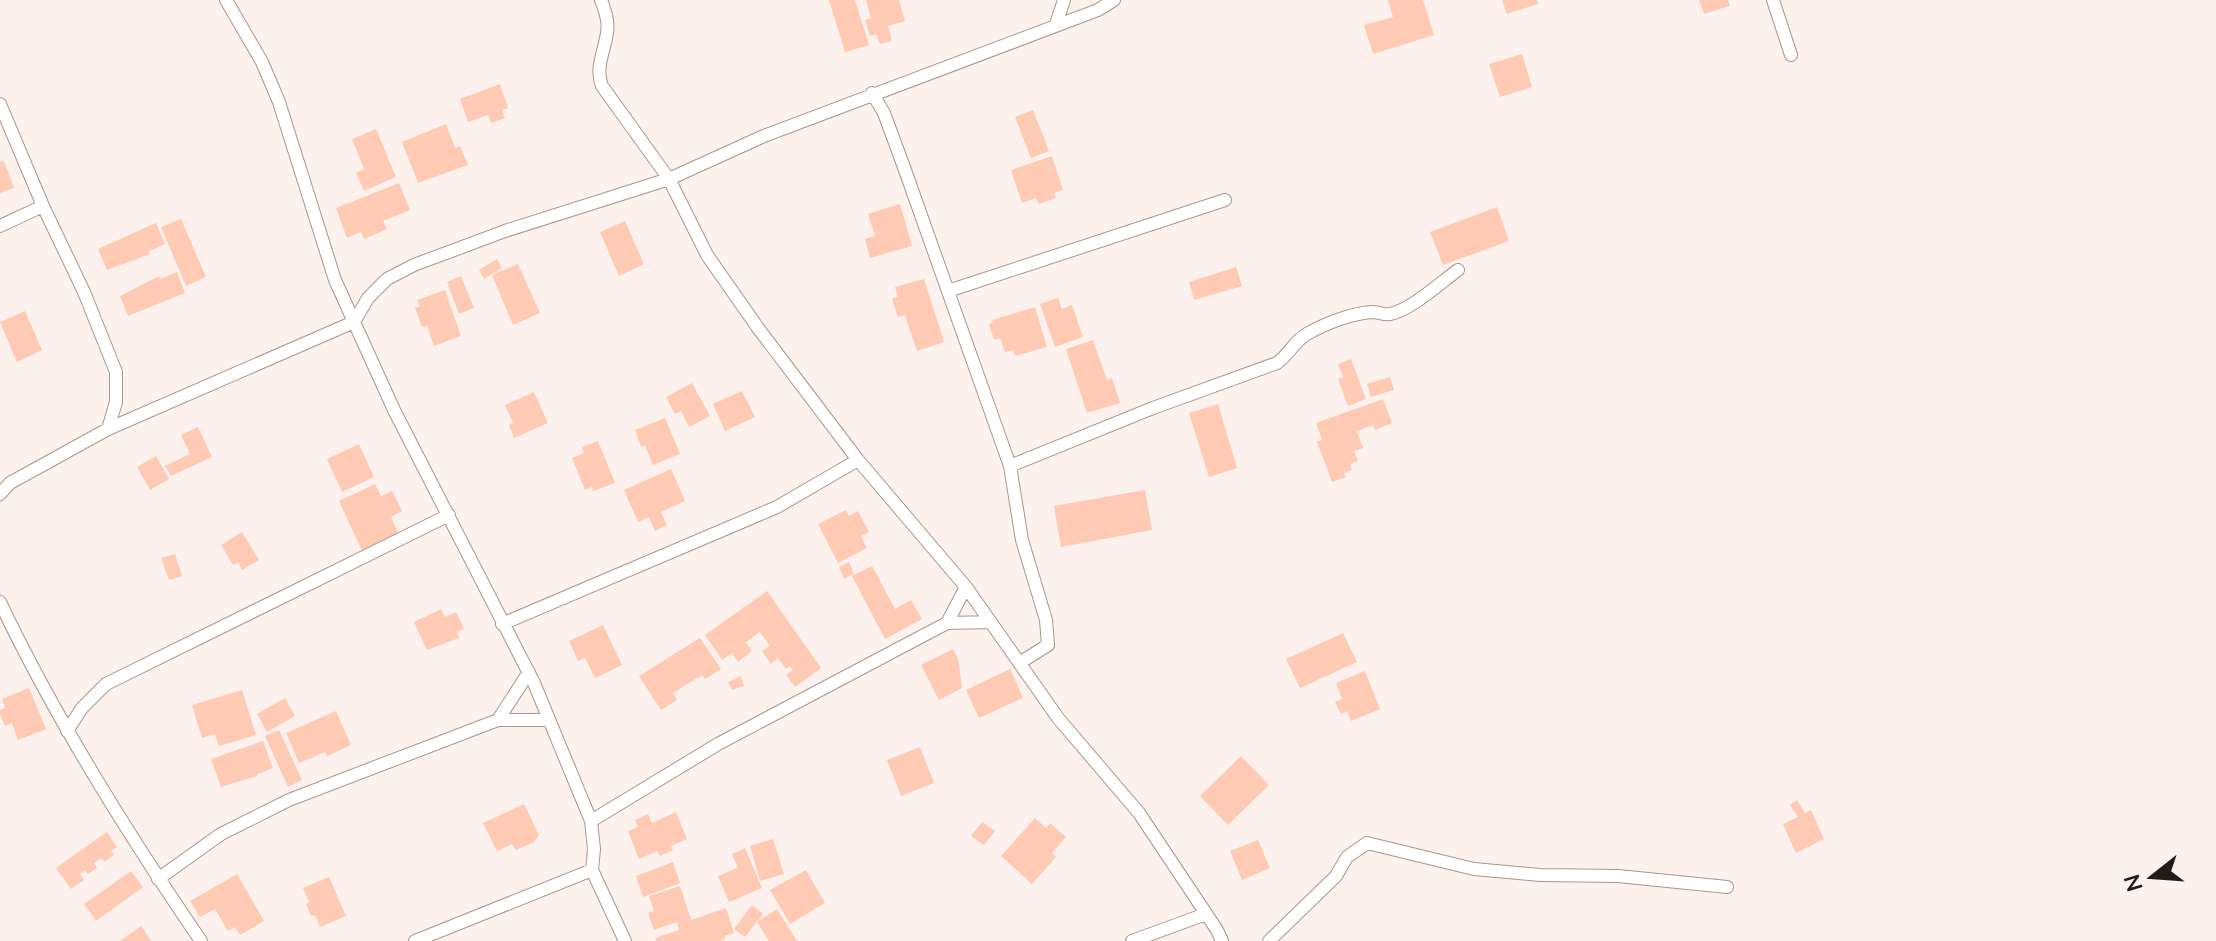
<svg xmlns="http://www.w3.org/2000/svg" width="2216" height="941" font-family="'Nunito Sans',sans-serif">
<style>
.building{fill:#ffcab4}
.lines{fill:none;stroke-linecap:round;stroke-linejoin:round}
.street-casing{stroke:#a7968f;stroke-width:14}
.street{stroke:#fff;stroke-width:12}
</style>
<rect width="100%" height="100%" fill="#fdf1ed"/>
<path class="building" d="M829,0H855L869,45L845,52Z
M866,0H899L905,21L888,26L892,41L880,44L876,34L870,36L865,20L871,18Z
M1388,0H1423L1434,35L1373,54L1364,25L1393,17Z
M1502,0H1537L1538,4L1507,14Z
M1699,0H1728L1730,6L1704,14Z
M1522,54L1532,87L1500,97L1489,64Z
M500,84L508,108L502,110L505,118L491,123L488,115L468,122L460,99Z
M1033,110L1049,151L1031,158L1015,117Z
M446,124L455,148L460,146L468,165L418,183L402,142Z
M376,129L396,177L364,191L356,173L364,169L352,139Z
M1052,156L1063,190L1054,193L1056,198L1039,204L1036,198L1022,203L1011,170Z
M4,161L14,188L0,193V162Z
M399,183L410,210L383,221L387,229L364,239L361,232L347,238L336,208Z
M900,204L912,246L870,258L865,239L875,236L868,214Z
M1497,207L1509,241L1443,265L1430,232Z
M181,219L206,277L186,286L161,227Z
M625,221L644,264L619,276L600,232Z
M156,223L165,244L149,251L150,254L107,270L98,249Z
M497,259L502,268L484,279L479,270Z
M518,264L540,313L513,325L492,275Z
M1236,267L1242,286L1194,300L1189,282Z
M177,272L185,293L128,316L120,296L159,276L160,279Z
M461,276L474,308L459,314L447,282Z
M924,279L944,342L917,351L905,315L898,317L892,299L898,297L895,287Z
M445,290L461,336L434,346L427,326L422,327L415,308L420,306L417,300Z
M1058,298L1062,309L1072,305L1083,337L1055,347L1040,304Z
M1035,307L1047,347L1015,356L1013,350L1005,352L1000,338L994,340L989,324L993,322L992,320Z
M25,311L42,350L17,362L0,322Z
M1093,340L1107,380L1112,378L1120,403L1087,413L1066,349Z
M1351,359L1366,399L1348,406L1338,379L1343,377L1338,364Z
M1390,377L1394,390L1371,397L1367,384Z
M692,383L710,416L689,427L681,411L675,414L666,397Z
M742,391L755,417L725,431L713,404Z
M534,392L548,423L514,438L509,425L513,423L505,405Z
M1383,399L1392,423L1375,430L1373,425L1357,431L1363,448L1354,451L1358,461L1350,464L1352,470L1344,473L1346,477L1332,482L1317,442L1322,440L1316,423Z
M1218,404L1237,468L1209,477L1189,413Z
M665,418L680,454L653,465L645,445L641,447L635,430Z
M198,427L212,457L171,476L165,466L190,454L181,435Z
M598,441L615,483L593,491L592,487L585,490L572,458L584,453L582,447Z
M359,444L374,477L342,492L327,459Z
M156,456L169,479L150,490L137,467Z
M671,469L685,501L661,512L667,525L655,531L649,517L638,522L624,490Z
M375,484L381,496L392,491L402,511L391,517L400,537L363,553L339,501Z
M1145,490L1152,530L1061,547L1054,506Z
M846,510L849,516L858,511L869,532L861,536L867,548L838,563L818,524Z
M242,532L259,560L242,570L238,562L233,565L221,545Z
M175,554L182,576L169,580L161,558Z
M849,562L854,574L844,579L839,567Z
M872,566L895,609L911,600L922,619L885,639L852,576Z
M767,591L821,668L795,687L786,675L793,670L790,666L786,669L778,658L771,664L762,651L770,646L760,632L746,642L752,651L738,662L732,653L722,660L705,635Z
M441,609L445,617L456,612L464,629L457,632L459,638L427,650L414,622Z
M603,625L622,665L595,678L585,658L578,661L569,641Z
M1343,633L1357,662L1300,688L1286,659Z
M700,638L721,669L705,679L702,675L673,693L677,700L661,710L639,676Z
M953,649L958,659L962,688L939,700L921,665Z
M1010,669L1023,698L979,718L966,690Z
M1365,671L1380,709L1351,721L1347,711L1341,714L1335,702L1342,699L1336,683Z
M741,676L744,686L732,690L728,682Z
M29,688L46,729L18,740L12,723L5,726L0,714V710L5,708L2,699Z
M242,690L256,735L219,746L215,734L202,738L192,705Z
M285,698L295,716L267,732L257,714Z
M336,711L351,745L327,756L325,752L299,763L286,733Z
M279,730L302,780L288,787L265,736Z
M263,741L273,768L257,774V776L221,787L211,759Z
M920,747L934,783L901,796L887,760Z
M1241,756L1269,785L1228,825L1200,796Z
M1797,800L1805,813L1811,810L1824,839L1796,853L1783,824L1798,817L1790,805Z
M524,804L539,835L534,842L516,850L512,844L497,851L483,823Z
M676,812L687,839L671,846L673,850L660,856L657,851L639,859L628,831L638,827L635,820L648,814L652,823Z
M1035,818L1046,828L1050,823L1066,837L1052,853L1056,857L1032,884L1001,856Z
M982,822L995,831L984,845L971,836Z
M107,832L117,847L111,851L114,855L104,862L102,858L94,863L97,868L88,874L85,870L80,874L84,880L71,889L56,868Z
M773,839L784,874L760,881L750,846Z
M1258,840L1270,868L1242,880L1230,851Z
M745,848L762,888L729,902L718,876L738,868L732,854Z
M673,862L680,883L643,897L636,876Z
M806,870L825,903L790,924L770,890Z
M131,871L143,887L96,921L84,904Z
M237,874L264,921L240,935L235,927L228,931L215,909L200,917L190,901Z
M329,877L346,916L320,927L315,915L311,916L306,904L309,902L303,888Z
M680,886L691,920L726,908L734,933L724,936L725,939L720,941H656L655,938L679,930L677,922L654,930L648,913L654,911L649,896Z
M752,905L763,914L745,937L734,929Z
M777,909L797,941H769L757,922Z
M141,926L151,941H120Z"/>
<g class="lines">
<g class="street-casing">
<path id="street" d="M226,0L262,62L279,102L335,280L394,410L534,683L591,821L594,849L592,870L625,941
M601,0C605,11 609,21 607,33C604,53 595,67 602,86L669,179L707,255L758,328L858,460L966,587L1058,718L1139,813L1217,930L1222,941
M1773,0L1791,55
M1056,24L1064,0
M872,93L884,113L905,170L1010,466L1022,540L1046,620L1048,645L1021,662
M0,104L43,206L84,292L116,372V402L108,429
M0,226L43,206
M948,291L1225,200
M1010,466L1153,408L1277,363C1289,355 1293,342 1307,334C1324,324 1352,313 1372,312C1378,312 1384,315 1390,314C1411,310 1440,283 1458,270
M0,494L10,483L108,429L354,322L368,298L387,279L414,265L505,231L669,179L764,136L1098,10L1114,0
M0,602C56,720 127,833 201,941
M947,623L966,587
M502,624L777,507L858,460
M498,720L529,672
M67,731L82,708L106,684L449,515
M591,821L718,744L947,623L991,622
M158,879L221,834L289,800L498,720H549
M415,941L592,870
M1132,941L1206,914
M1269,941L1336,876L1347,857L1367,843L1474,869L1540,875L1618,876L1727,887"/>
</g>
<use href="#street" class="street"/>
</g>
<g transform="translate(2152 877) rotate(253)" stroke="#fdf1ed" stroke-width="6" paint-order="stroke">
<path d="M0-6L14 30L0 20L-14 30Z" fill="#211b18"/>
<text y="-12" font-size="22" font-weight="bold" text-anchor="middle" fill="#211b18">N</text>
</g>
</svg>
